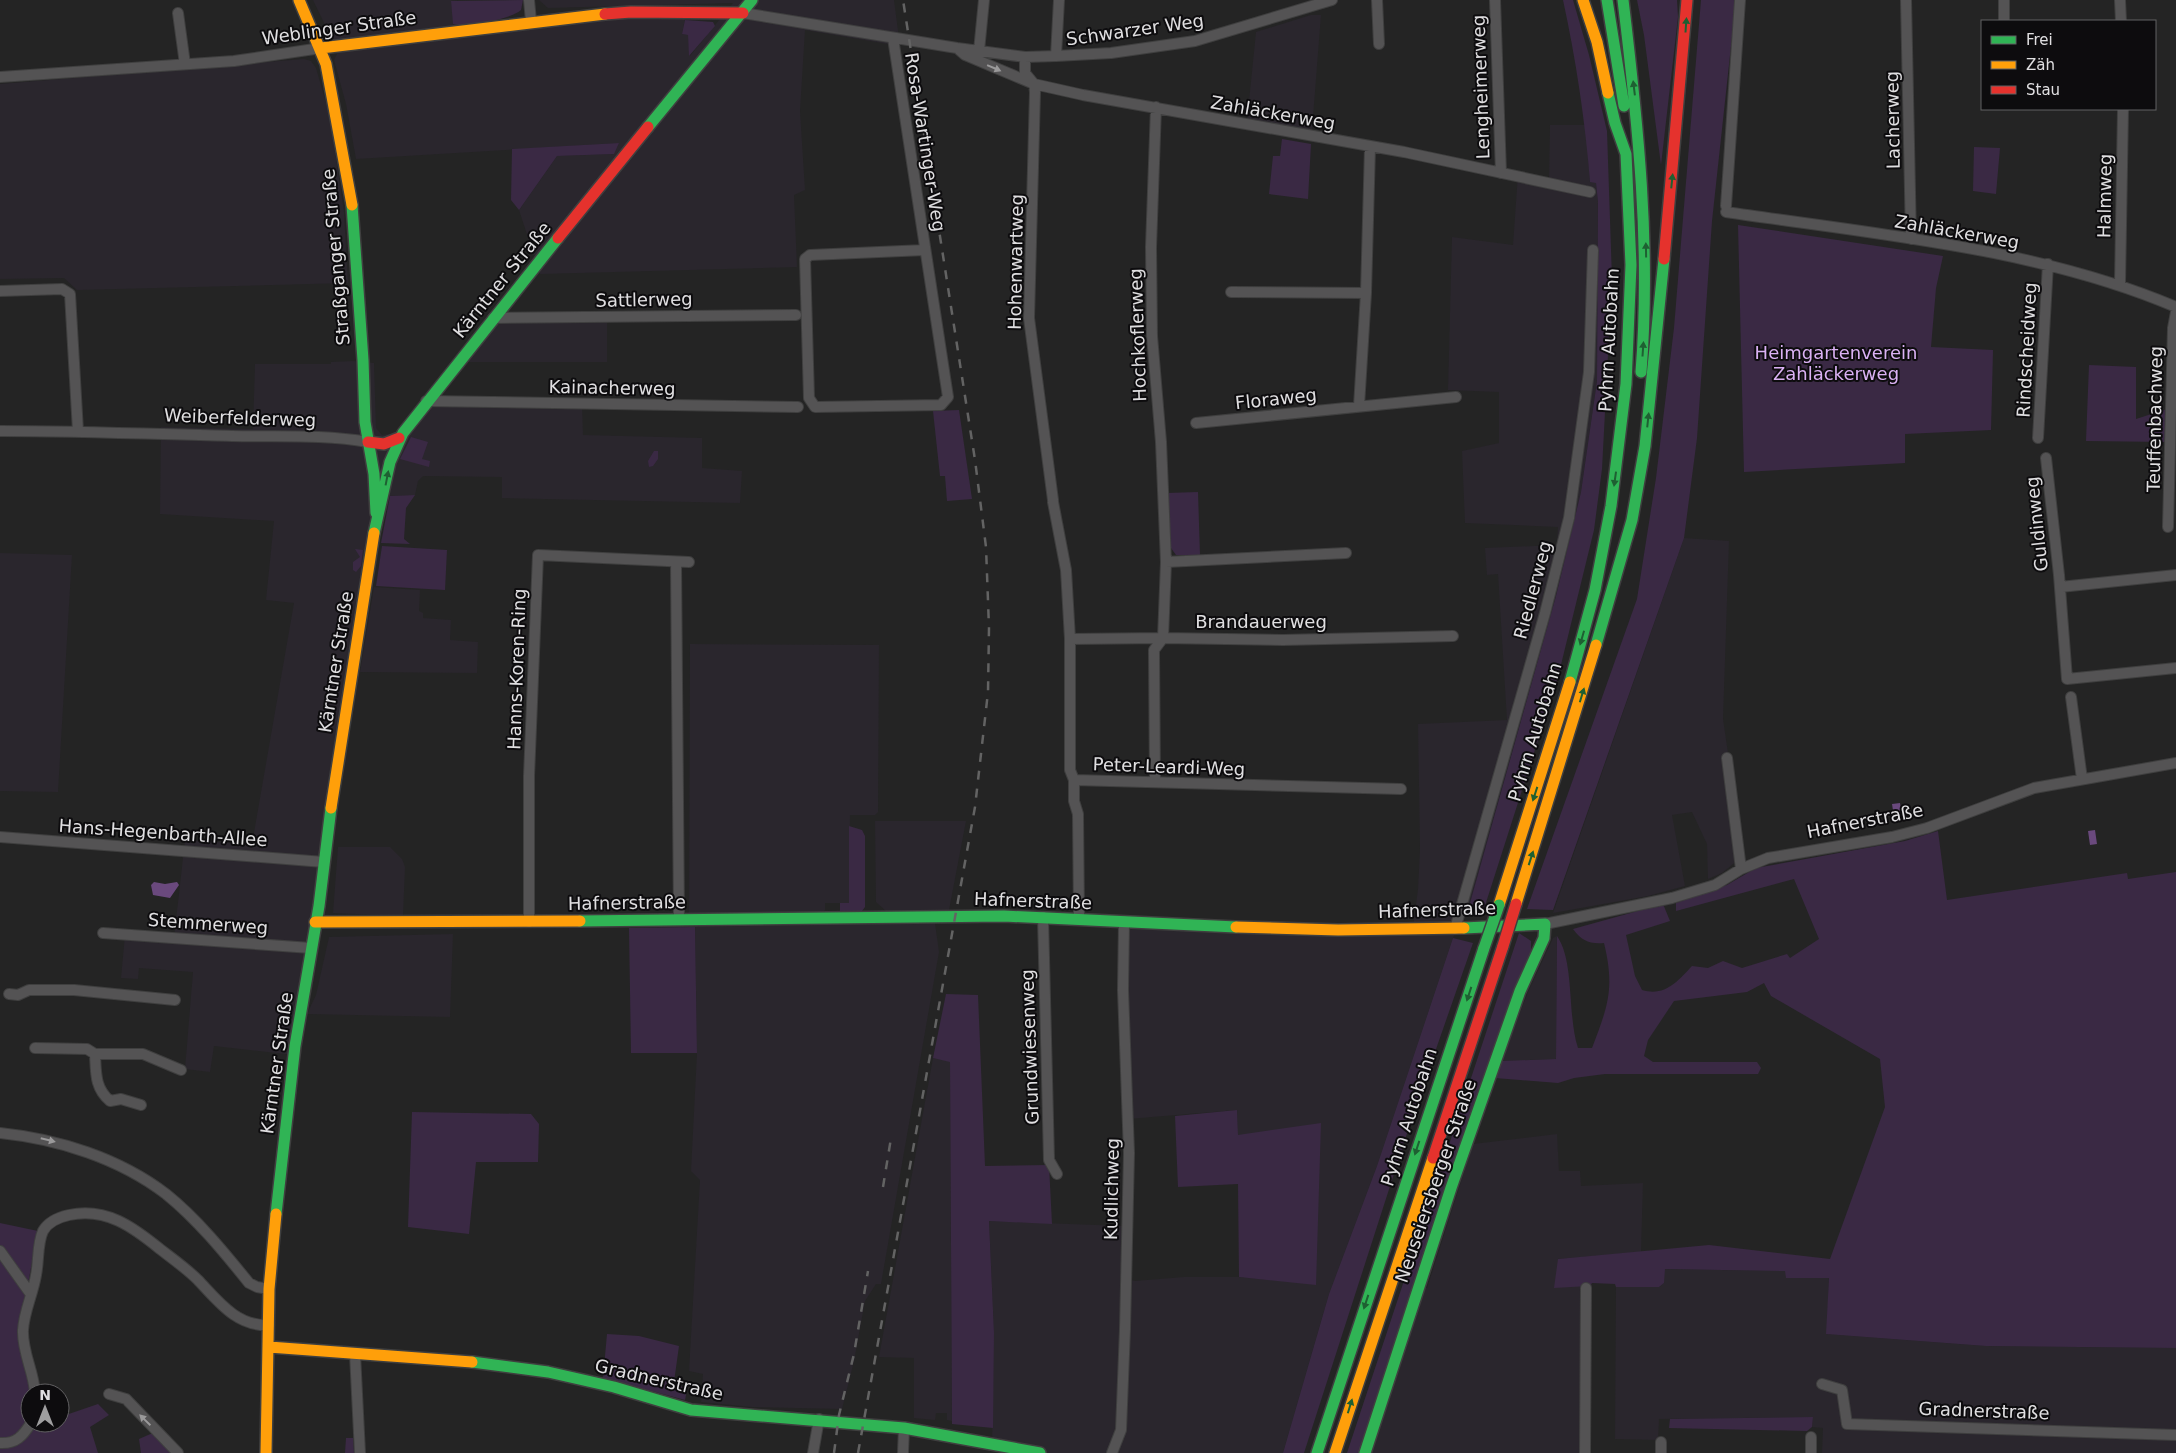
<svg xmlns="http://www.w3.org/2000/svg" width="2176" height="1453" font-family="'DejaVu Sans',sans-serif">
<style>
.built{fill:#2a262d}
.green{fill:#3a2944}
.water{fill:#6a497d}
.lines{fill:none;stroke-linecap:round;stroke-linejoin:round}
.street-casing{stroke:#3f3f3f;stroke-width:12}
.fast-casing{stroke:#3f3f3f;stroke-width:14}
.slow-casing{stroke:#3f3f3f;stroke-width:14}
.jam-casing{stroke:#3f3f3f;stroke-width:14}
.street{stroke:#545354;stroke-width:10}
.fast{stroke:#30b455;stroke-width:11}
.slow{stroke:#ff9f0a;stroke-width:11}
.jam{stroke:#e5322d;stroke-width:11}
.rail{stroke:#636363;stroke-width:2.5;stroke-dasharray:9 9;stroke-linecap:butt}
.fast-bridge-casing{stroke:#3f3f3f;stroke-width:14;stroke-linecap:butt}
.jam-bridge-casing{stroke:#3f3f3f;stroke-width:14;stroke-linecap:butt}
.fast-bridge{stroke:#30b455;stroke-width:11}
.jam-bridge{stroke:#e5322d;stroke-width:11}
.oneway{fill:#1e6032}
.oneway2{fill:#9a999a}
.labels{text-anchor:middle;stroke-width:4;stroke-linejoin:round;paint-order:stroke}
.street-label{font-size:18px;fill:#e0dfe1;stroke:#0d0c0e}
.park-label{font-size:18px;fill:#dab1f4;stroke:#0d0c0e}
</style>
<rect width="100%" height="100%" fill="#242424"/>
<path class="built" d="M313,0H458L451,1L455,36L611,18L685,19L682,34L688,35L690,56L733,3L548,8L539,0H894L900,46L805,30L800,111L805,190L794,195L797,267L540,274L519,210L557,156L613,154L619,143L356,159L346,104L334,60L338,52Z
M1311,15H1321L1312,130L1247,121L1256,32Z
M304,59L311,61L316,68L330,117L344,212L348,283L77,290L64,278L0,279V84Z
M1550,125H1586L1590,182H1596L1598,202L1597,381L1581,492L1556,596L1470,903L1453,938L1377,1166L1329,1294L1283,1453H1019L992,1447L994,1333L989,1221L1123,1226L1122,1278L1135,1281L1184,1277H1239L1316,1284L1238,1135L1237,1110L1128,1119L1124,923L1412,936L1418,889L1420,849L1418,724L1507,720L1498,574L1487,575L1485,548L1557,545L1558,527L1465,523L1462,451L1499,443V392L1448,390L1452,237L1513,245L1518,174L1549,178Z
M607,314V362H458L493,318Z
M353,361L374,363L376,428L382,435L388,434L399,438L426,401L582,404L583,435L702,438V468L742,471L740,503L502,498V477L423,476L418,481L415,495L390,496L385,517L376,518L294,1055L214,1046L210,1072L185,1069L193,972L139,968L138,979L121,978L125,935L174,938L185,840L252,844L294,603L266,600L274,521L160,514L161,427L253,429L255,364H331V362Z
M1684,538L1729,541L1723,719L1735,801L1739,859L1722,873L1708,879L1707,844L1692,812L1672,815L1685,886L1648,896L1553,913Z
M0,553L72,555L58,792L0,791Z
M374,587L420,590L419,611L423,613V618L451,620L450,640L478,642L477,673L360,672Z
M690,644L879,645L878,812L875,815H850L849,903H825V910L823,912L689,915Z
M875,821H966L949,910L886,911L876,902Z
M338,847H390L402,859L405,867L403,916L333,913Z
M935,923L939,952L881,1284H876L865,1301L854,1361L842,1409L752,1407L701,1402L703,1374L689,1371L700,1180L691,1171L697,1053L695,927Z
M453,934L450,1017L307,1014L316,995L329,937Z
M1557,936L1556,1059L1501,1061L1528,992L1553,938Z
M933,1058L950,1061L952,1421L947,1420V1413H936L935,1420L914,1418V1358L879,1357Z
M1557,1134L1559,1171H1580L1581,1186L1643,1183L1641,1252L1558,1259L1592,1283L1589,1453H1347L1404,1281L1427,1288L1473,1144Z
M1664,1269L1786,1271V1278H1829L1827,1334L1986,1346L2176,1348V1453H1822L1823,1428L1812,1427L1813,1417L1659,1419L1658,1440L1615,1439L1616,1287H1659L1664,1283Z"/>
<path class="green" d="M523,0L521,10C512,19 464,28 453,24L451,1Z
M1563,0H1573L1589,55L1607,131L1612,279L1602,469L1594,530L1557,681L1483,912L1474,913L1470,903L1556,596L1581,492L1597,381L1598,202L1596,183L1590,182C1585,120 1576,60 1563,0Z
M1637,0H1677L1678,17L1661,165L1644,35Z
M1701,0H1736L1712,221L1697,438L1684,538L1553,910L1527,909L1637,599L1656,478L1674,328Z
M685,20L713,22L715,26L689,56L688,35L682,34Z
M1282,139L1311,144L1308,199L1269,194L1273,156H1280Z
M619,143L614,154L557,156L519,210L511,200L512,149Z
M1974,147L2000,148L1996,194L1973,191Z
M1738,225L1943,256L1936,288L1931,347L1993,350L1991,430L1905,434V463L1744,472Z
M2089,365L2136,367V419L2167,409L2166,442L2086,441Z
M959,410L972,499L947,501L945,476H940L933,411Z
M411,437L428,442L422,459L430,461L429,467L400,459Z
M654,451H658V459L653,466L649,467L648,461Z
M1198,492L1200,555H1176L1171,548L1167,493Z
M415,495L406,508L404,539L410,544L381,543L390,496Z
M382,546L447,550L445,590L376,586Z
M355,549L363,550L361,566L356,572L353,570V562L360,557Z
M849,826L862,830L865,836V907L862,911H840V903H849Z
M1938,831L1947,900L2127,873L2128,879L2176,872V1348L1986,1346L1826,1334L1829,1278H1786L1785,1271L1665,1269L1664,1283L1659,1287H1616L1615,1284L1592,1283L1589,1286L1554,1288L1558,1259L1709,1245L1830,1259L1885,1107L1880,1059L1771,996L1764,983L1747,992L1674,1001L1648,1040L1644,1056L1653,1062H1757L1761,1068L1758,1074H1605L1574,1078L1558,1083L1495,1078L1501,1061L1556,1059L1557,936C1575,962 1567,1015 1578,1048H1592C1608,1006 1615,988 1604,943C1589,944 1582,941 1573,929L1663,904L1670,921L1626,935L1635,976L1642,990C1665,997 1678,981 1692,966L1708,968L1723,961L1742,968L1787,954L1790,958L1819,939L1794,879L1676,911V903L1727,885L1756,868L1905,841Z
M695,927L697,1053H631L629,928Z
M1519,933L1531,941V953L1360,1453H1347Z
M1453,938L1473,943L1412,1118L1304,1453H1283L1329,1294L1377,1166Z
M946,994L978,995L985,1166L1049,1165L1052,1224L989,1221L994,1333L993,1428L952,1424L950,1062L933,1058Z
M1237,1110L1238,1135L1321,1123L1316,1285L1239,1277L1238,1184L1178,1187L1175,1116Z
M412,1112L531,1114L539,1124L538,1162H476L469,1234L408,1227Z
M0,1223L38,1231L19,1331L35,1380L30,1393V1423H60V1417L98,1404L109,1415L90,1427L98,1453H0Z
M607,1334L639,1336L679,1346L674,1382L687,1390L685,1400L603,1378Z
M1813,1417L1812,1427L1807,1431L1669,1428L1670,1419Z
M155,1432L174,1453H141L139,1439Z
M346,1438H353L354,1453H345Z"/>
<path class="water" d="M1900,803L1902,816L1894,817L1892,804Z
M2095,830L2097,844L2090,845L2088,831Z
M154,882L165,884L177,882L179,885L170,898L153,895L151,885Z"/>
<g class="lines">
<g class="street-casing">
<path id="street" d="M529,0L531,21
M1377,0L1379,44
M1495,0L1501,173
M1906,0L1911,239
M2004,0V21
M2120,0L2121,21
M178,13L185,64
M743,13L957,48L1025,57L1056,56L1111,53L1195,41L1332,0
M893,38L948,397L941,405L815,407L809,398L805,259L810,255L925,250
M957,48L965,55L1034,84L1083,95L1404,152L1590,192
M979,51L984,0
M1056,56L1059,0
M1025,57V73L1034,84L1035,92L1029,318L1053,500
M0,77L234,61L321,48
M1726,206L1740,0
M1726,212C1874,234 2038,248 2176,307
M2120,284L2123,109
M0,291L62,289L70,294L78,431
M1231,292L1366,293L1359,406
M1366,293L1370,147
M493,318L796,315
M426,401L798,407
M1196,423L1456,397
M0,431C77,431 154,434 232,436C277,437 324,434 368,442
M2038,438L2048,264
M2046,458L2059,575L2067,679L2176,668
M1053,502L1066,570L1070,639L1163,638L1283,640L1453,636
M2168,527L2173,328L2176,312
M676,562L679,920
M1166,562L1346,553
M2060,587L2176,575
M1070,639V770L1074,780
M2071,697L2082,779
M1727,758L1741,869
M1155,782L1154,650L1163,638L1166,562L1161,442L1152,336L1151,247L1156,107
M0,837L324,862
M1043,917L1049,1160L1057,1174
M1079,918L1078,814L1074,801V780L1401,789
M529,922V776L538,555L689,562
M1545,924L1672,898L1715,885L1741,869L1768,858L1892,837L1927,828L2034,788L2176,763
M1455,929L1545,613L1569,518L1589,372L1593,250
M103,933L311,948
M9,994L18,995L29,990H74L175,1000
M35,1048L87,1049L95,1054H143L181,1070
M95,1054C96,1074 95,1088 110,1101L121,1099L141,1105
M0,1133C58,1139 119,1158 166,1194C197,1219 224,1252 249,1283L257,1287L269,1289
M0,1251L30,1293
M355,1354L360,1453
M1822,1384L1842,1390L1847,1424L2176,1435
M35,1393C34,1372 22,1352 23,1330C24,1311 33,1294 36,1275C39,1261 37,1244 43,1231C48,1222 60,1217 69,1215C106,1207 133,1227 160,1249C173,1259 187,1269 198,1280C218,1301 237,1327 269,1325
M109,1394L126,1399L178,1453
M0,1443C16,1444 23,1436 31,1423
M813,1453L819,1419
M903,1453L904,1428
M1112,1453L1121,1430L1125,1329L1129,1153L1123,990L1124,923
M1585,1453L1586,1288
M1661,1453V1442
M1811,1453V1437"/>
</g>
<g class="fast-casing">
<path id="fast" d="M1607,0L1624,106
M1623,0C1638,124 1651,247 1641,372
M648,127L752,0
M352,205L363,360L365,422L374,474L376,513
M374,533L390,462L403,433L558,238
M1596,645L1632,520L1645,446L1664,259
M1570,682L1595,590L1611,506L1626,384L1631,265L1626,154L1615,123L1608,93
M580,921L1004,916L1236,927
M276,1214L295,1046L319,906L331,808
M472,1362L548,1372L614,1387L691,1410L904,1428L1040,1453
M1317,1453L1484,948
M1365,1453L1451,1188L1520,991L1544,938L1545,924L1464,928"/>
</g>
<g class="slow-casing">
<path id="slow" d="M299,0L326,64L352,205
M1583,0L1597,42L1608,93
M321,48L605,14
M331,808L374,533
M1516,904L1596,645
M1499,905L1570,682
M315,922L580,921
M1236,927L1338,930L1464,928
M269,1347L472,1362
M266,1453L269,1289L276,1214
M1335,1453L1433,1158"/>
</g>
<g class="jam-casing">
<path id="jam" d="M605,14L631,12L743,13
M558,238L648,127
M1664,259L1687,0
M368,442L384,444L399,438
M1433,1158L1503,946"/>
</g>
<use href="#street" class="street"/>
<use href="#fast" class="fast"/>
<use href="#slow" class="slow"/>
<use href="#jam" class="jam"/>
<path class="rail" d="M883,1187L891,1138
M834,1453L839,1415L854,1354L868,1271
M858,1453L975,807L988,692L989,628L986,547L975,460L903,0"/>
<g class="fast-bridge-casing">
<path id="fast-bridge" d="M1484,948L1499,905"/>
</g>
<g class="jam-bridge-casing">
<path id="jam-bridge" d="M1503,946L1516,904"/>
</g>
<use href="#fast-bridge" class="fast-bridge"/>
<use href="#jam-bridge" class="jam-bridge"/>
</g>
<defs><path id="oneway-solid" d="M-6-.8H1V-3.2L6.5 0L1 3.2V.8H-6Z" transform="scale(1.25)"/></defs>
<g class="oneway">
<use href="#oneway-solid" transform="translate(1686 25) rotate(-86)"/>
<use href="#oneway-solid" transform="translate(1634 88) rotate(-97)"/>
<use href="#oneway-solid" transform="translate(1672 181) rotate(-84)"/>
<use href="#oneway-solid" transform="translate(1646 250) rotate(-91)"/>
<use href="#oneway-solid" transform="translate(1643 349) rotate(-86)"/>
<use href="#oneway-solid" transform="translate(1648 420) rotate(-84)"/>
<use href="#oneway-solid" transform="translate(387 478) rotate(-79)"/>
<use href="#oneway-solid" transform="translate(1615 479) rotate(98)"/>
<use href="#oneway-solid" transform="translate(1582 638) rotate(106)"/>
<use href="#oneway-solid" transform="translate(1582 695) rotate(-73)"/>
<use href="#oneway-solid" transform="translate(1535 794) rotate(108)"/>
<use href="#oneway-solid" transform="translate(1531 858) rotate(-72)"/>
<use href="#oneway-solid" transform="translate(1469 994) rotate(108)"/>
<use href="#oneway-solid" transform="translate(1417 1148) rotate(108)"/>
<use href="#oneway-solid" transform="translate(1366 1302) rotate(108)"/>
<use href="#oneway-solid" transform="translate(1350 1406) rotate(-73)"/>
</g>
<g class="oneway2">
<use href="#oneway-solid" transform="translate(994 68) rotate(23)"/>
<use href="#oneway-solid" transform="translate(48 1140) rotate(14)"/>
<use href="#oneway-solid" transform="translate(145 1420) rotate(-136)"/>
</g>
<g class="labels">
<g class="street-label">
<text transform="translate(339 28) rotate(-8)" y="6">Weblinger Straße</text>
<text transform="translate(1135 30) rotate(-8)" y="6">Schwarzer Weg</text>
<text transform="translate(1481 87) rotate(-92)" y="6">Lengheimerweg</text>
<text transform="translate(1273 113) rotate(10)" y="6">Zahläckerweg</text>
<text transform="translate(1893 120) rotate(-91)" y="6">Lacherweg</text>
<text transform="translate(925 142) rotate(81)" y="6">Rosa-Wartinger-Weg</text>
<text transform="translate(2105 196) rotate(-89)" y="6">Halmweg</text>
<text transform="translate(1957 232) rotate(10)" y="6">Zahläckerweg</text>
<text transform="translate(336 257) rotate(-95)" y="6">Straßganger Straße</text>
<text transform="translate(1016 262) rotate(-89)" y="6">Hohenwartweg</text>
<text transform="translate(502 280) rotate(-51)" y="6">Kärntner Straße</text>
<text transform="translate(644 300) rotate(-1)" y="6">Sattlerweg</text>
<text transform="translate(1138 335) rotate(-92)" y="6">Hochkoflerweg</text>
<text transform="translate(1609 340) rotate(-87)" y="6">Pyhrn Autobahn</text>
<text transform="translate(2027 350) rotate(-87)" y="6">Rindscheidweg</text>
<text transform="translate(612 388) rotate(1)" y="6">Kainacherweg</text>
<text transform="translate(1276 399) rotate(-6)" y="6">Floraweg</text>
<text transform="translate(240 418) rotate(2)" y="6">Weiberfelderweg</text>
<text transform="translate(2155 419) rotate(-89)" y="6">Teuffenbachweg</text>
<text transform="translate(2037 524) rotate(-96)" y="6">Guldinweg</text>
<text transform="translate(1533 590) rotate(-75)" y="6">Riedlerweg</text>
<text x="1261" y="628">Brandauerweg</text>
<text transform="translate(336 662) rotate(-81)" y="6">Kärntner Straße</text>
<text transform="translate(517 669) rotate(-88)" y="6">Hanns-Koren-Ring</text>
<text transform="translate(1535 732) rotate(-73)" y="6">Pyhrn Autobahn</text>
<text transform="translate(1169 767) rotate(2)" y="6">Peter-Leardi-Weg</text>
<text transform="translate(1865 821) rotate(-11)" y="6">Hafnerstraße</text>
<text transform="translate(163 833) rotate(4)" y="6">Hans-Hegenbarth-Allee</text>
<text transform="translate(1033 901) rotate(2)" y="6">Hafnerstraße</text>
<text transform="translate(627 903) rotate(-1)" y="6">Hafnerstraße</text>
<text transform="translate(1437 910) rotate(-2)" y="6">Hafnerstraße</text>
<text transform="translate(208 924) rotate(4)" y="6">Stemmerweg</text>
<text transform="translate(1030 1047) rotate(-92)" y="6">Grundwiesenweg</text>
<text transform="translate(277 1063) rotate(-82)" y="6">Kärntner Straße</text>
<text transform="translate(1409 1117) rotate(-72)" y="6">Pyhrn Autobahn</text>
<text transform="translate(1436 1181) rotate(-71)" y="6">Neuseiersberger Straße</text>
<text transform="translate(1112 1189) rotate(-89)" y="6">Kudlichweg</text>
<text transform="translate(659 1380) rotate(13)" y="6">Gradnerstraße</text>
<text transform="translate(1984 1411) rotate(2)" y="6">Gradnerstraße</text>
</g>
<g class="park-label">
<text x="1836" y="359">Heimgartenverein<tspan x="1836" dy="21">Zahläckerweg</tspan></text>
</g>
</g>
<rect x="1981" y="20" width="175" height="90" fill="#0d0c0e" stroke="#616062"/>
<rect x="1991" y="36" width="25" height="8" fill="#30b455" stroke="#616062"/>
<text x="2026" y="45" font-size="15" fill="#e0dfe1">Frei</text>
<rect x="1991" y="61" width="25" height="8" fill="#ff9f0a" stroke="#616062"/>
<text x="2026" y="70" font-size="15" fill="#e0dfe1">Zäh</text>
<rect x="1991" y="86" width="25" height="8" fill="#e5322d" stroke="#616062"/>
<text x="2026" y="95" font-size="15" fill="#e0dfe1">Stau</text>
<g transform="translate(45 1408)"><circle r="24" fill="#0d0c0e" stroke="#616062"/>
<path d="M0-4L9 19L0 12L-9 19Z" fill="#9e9e9f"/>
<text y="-8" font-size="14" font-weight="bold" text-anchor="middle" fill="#e0dfe1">N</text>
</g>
</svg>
